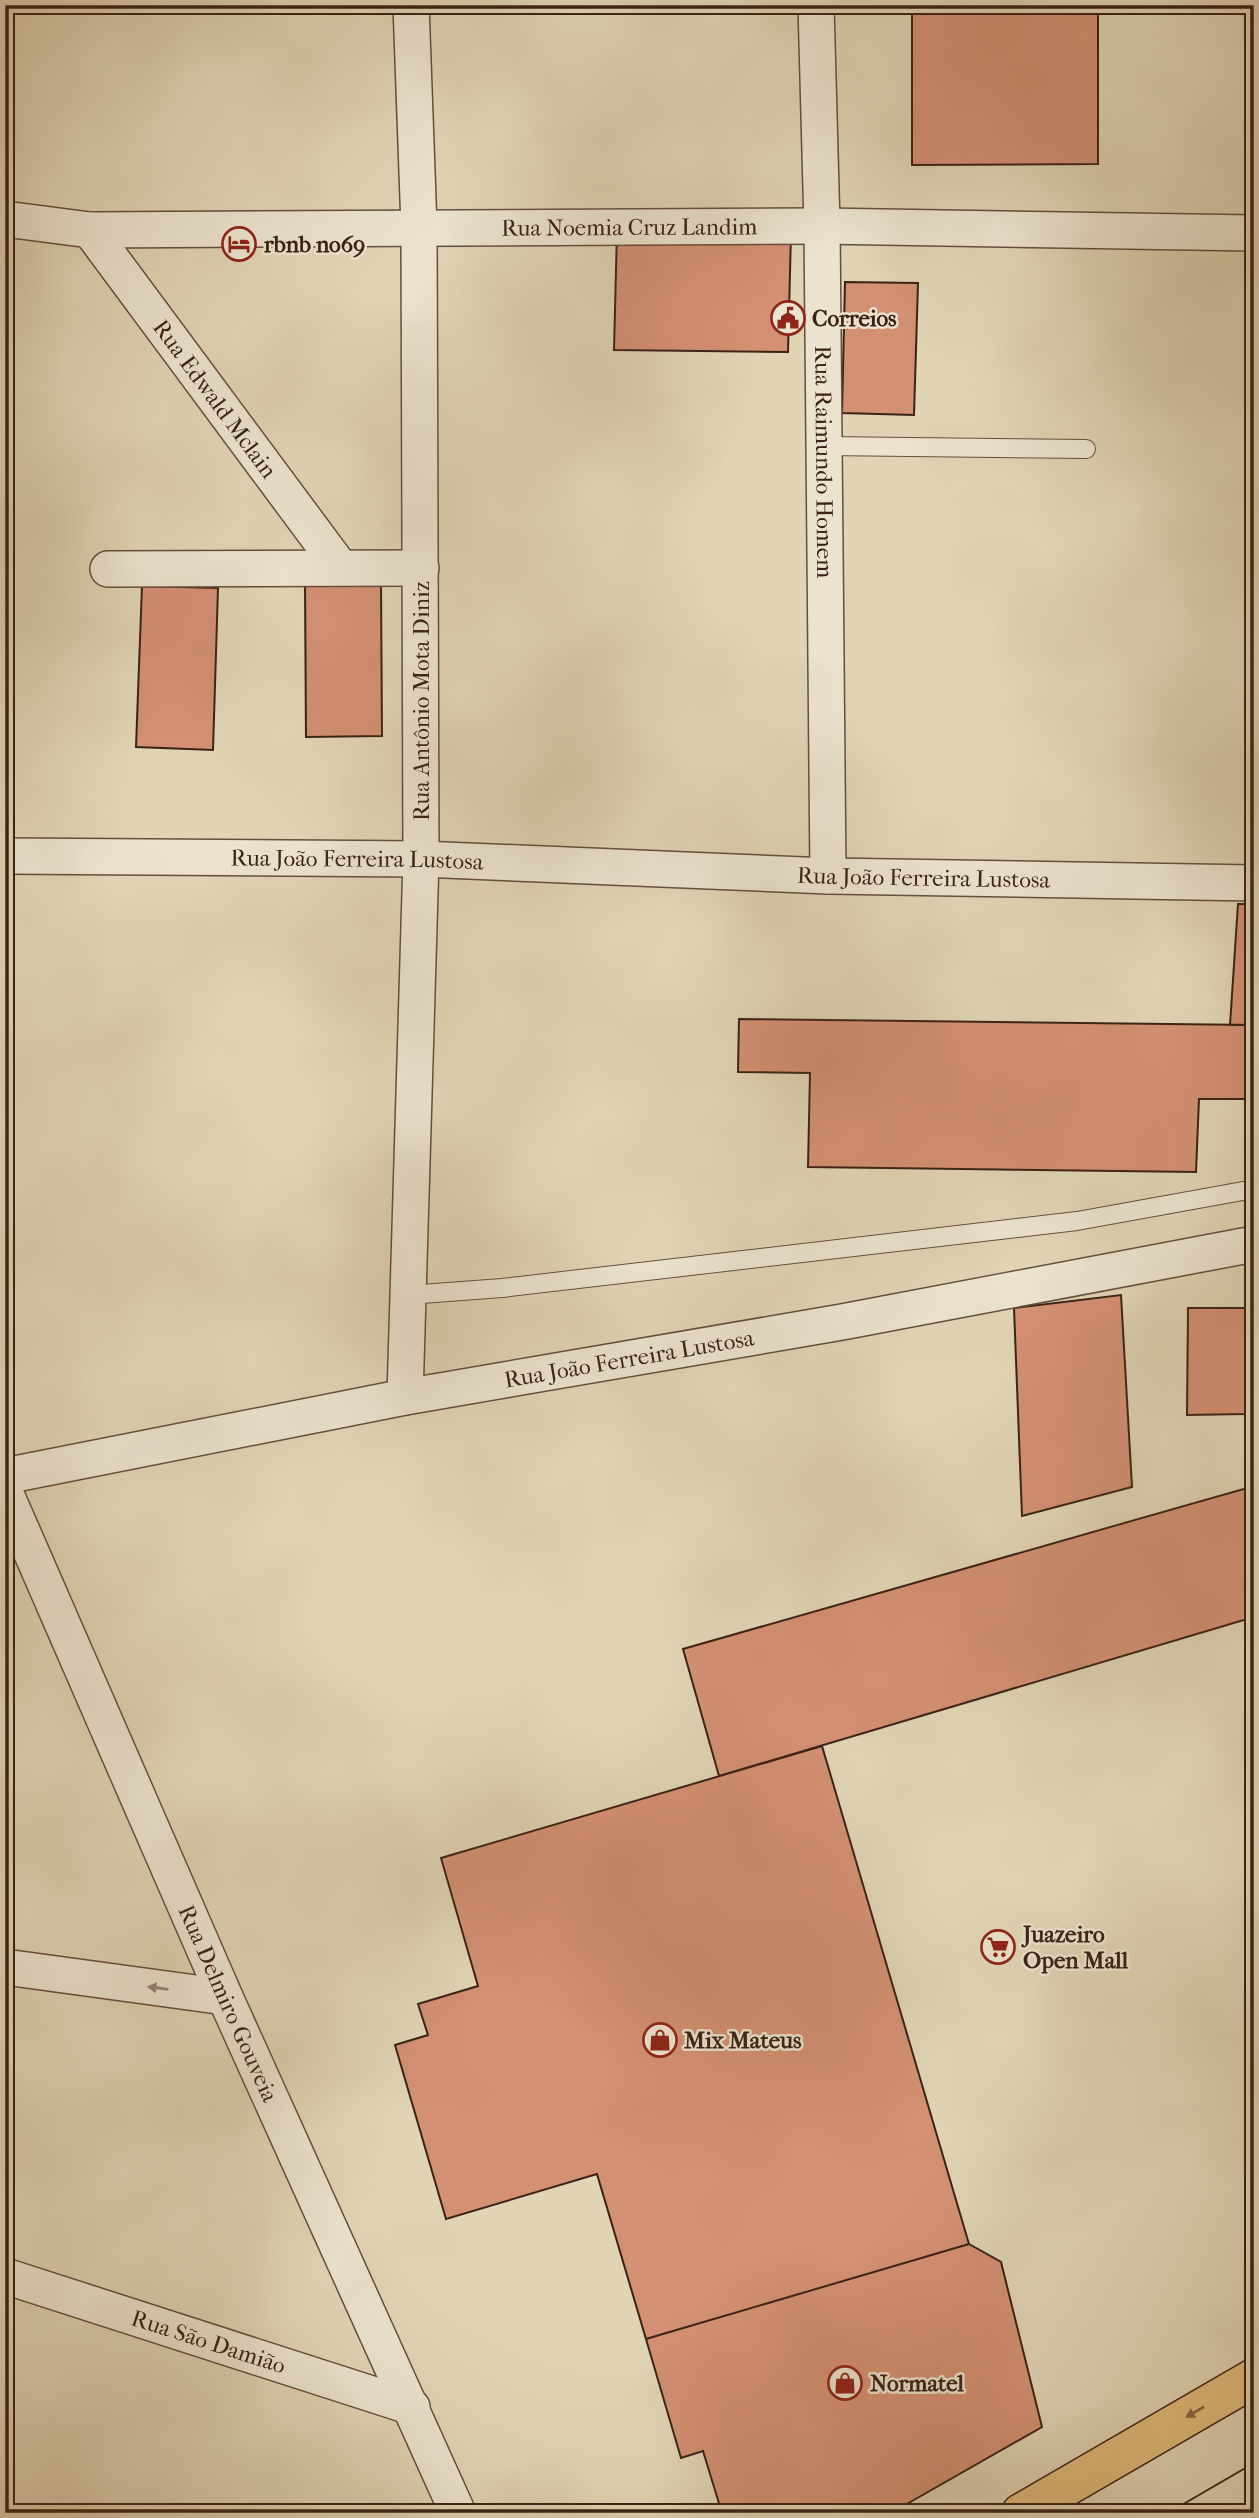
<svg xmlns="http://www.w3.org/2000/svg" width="1259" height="2518" font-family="'IM FELL French Canon',serif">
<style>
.building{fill:#d39073;stroke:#3a2217;stroke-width:2}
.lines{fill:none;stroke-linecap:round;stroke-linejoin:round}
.service-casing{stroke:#644e3e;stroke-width:20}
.minor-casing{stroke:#644e3e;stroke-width:38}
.primary-casing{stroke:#3a2217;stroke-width:41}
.service{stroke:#ebe3cf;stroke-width:18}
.minor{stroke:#ebe3cf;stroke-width:35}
.primary{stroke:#e0ba7a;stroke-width:38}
.tram{stroke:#3a2217;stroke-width:2}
.oneway{fill:#928273}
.oneway2{fill:#856644}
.labels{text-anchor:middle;stroke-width:5;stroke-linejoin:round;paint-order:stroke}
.street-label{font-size:23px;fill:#3a2217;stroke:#ebe3cf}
.poi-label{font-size:23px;font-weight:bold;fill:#3a2217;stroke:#ebe3cf;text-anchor:start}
</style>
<rect width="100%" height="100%" fill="#e0d4b5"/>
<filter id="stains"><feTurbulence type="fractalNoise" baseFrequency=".00286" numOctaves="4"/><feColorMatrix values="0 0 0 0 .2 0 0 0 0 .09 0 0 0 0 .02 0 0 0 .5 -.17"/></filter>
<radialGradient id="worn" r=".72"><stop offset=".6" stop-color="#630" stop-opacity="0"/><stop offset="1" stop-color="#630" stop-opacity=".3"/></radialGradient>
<path class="building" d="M912,5H1098V164L912,165Z
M617,230L791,233L788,352L614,350Z
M845,282L918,283L914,415L842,413Z
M381,583L382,736L306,737L305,584Z
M142,586L218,588L213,750L136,747Z
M1238,904H1254V1025H1230Z
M739,1019L1254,1025V1099H1199L1196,1172L808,1167L810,1073L738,1072Z
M1121,1295L1132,1487L1022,1516L1014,1308Z
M1188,1308H1246V1414L1187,1415Z
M1254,1486V1617L719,1776L683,1649Z
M822,1746L969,2244L646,2339L597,2174L446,2219L395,2045L428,2035L418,2004L478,1986L441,1858Z
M969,2244L1001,2262L1042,2427L891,2513H722L703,2451L681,2458L646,2339Z"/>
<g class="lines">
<g class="service-casing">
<path id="service" d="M824,446L1086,449
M408,1295L502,1288L1077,1221L1254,1189"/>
</g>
<g class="minor-casing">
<g id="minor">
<path id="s1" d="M816,5L822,226L828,876"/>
<path id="s2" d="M5,219L90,230L822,226L1254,233"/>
<path id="s3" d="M90,230L340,567"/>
<path d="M108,569L421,568"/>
<path id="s4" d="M5,856L421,859L828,876L1254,883"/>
<path d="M405,1397L421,859L419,227L411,5"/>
<path id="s5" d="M5,1476L405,1397L842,1322L1254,1244"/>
<path id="s6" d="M5,1492L225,1997L458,2513"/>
<path d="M5,1967L225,1997"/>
<path id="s7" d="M5,2276L412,2407"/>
</g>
</g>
<g class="primary-casing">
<path id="primary" d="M1021,2513L1254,2378"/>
</g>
<use href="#service" class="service"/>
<use href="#minor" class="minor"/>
<use href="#primary" class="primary"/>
<path class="tram" d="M1168,2513L1254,2463"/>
</g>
<defs><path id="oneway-solid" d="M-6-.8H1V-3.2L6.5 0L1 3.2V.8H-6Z" transform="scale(1.75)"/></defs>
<use class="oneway" href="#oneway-solid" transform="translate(158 1988) rotate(-172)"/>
<use class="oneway2" href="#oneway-solid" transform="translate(1195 2412) rotate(150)"/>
<defs>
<g id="hotel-ring" transform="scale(1.75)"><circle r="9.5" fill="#ebe3cf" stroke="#8f2418" stroke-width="1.5"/><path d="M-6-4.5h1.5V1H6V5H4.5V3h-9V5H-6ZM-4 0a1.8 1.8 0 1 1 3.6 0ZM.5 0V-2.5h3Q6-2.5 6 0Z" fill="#8f2418"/></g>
<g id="civic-ring" transform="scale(1.75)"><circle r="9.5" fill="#ebe3cf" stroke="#8f2418" stroke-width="1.5"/><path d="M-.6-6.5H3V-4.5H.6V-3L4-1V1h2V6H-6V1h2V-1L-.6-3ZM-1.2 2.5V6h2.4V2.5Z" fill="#8f2418"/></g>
<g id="supermarket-ring" transform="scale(1.75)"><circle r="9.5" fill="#ebe3cf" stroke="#8f2418" stroke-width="1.5"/><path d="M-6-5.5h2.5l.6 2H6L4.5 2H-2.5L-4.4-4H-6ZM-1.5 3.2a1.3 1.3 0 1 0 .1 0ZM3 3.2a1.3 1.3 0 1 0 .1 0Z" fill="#8f2418"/></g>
<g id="shop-ring" transform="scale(1.75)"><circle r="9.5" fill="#ebe3cf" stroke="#8f2418" stroke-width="1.5"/><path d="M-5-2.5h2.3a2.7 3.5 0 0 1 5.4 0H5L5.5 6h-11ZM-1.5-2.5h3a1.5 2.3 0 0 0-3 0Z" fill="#8f2418"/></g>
</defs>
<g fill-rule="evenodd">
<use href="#hotel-ring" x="239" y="244"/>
<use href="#civic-ring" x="788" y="318"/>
<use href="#supermarket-ring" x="998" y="1947"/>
<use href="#shop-ring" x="660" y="2040"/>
<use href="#shop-ring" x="845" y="2383"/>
</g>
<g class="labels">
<g class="street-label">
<text dy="8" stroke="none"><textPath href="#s2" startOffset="625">Rua Noemia Cruz Landim</textPath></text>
<text dy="8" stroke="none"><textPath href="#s3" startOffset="210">Rua Edwald Mclain</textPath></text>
<text dy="8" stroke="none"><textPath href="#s1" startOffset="457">Rua Raimundo Homem</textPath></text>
<text transform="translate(421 701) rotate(-90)" y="8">Rua Antônio Mota Diniz</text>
<text dy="8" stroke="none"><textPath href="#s4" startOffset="352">Rua João Ferreira Lustosa</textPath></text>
<text dy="8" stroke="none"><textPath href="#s4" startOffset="919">Rua João Ferreira Lustosa</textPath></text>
<text dy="8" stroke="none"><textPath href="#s5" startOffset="635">Rua João Ferreira Lustosa</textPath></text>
<text dy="8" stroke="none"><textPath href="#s6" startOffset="558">Rua Delmiro Gouveia</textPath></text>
<text dy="8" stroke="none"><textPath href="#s7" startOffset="214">Rua São Damião</textPath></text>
</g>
<g class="poi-label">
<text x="264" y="252">rbnb no69</text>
<text x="812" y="326">Correios</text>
<text x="1023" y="1942">Juazeiro<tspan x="1023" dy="26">Open Mall</tspan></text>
<text x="684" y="2048">Mix Mateus</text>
<text x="870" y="2391">Normatel</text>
</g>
</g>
<rect width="1259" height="2518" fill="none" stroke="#e0d4b5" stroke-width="28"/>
<rect x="7" y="7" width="1245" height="2504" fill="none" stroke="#3a2217" stroke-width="3.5"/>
<rect x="14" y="14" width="1231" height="2490" fill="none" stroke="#3a2217" stroke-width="2"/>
<rect width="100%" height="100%" filter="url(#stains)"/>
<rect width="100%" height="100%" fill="url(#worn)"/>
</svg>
